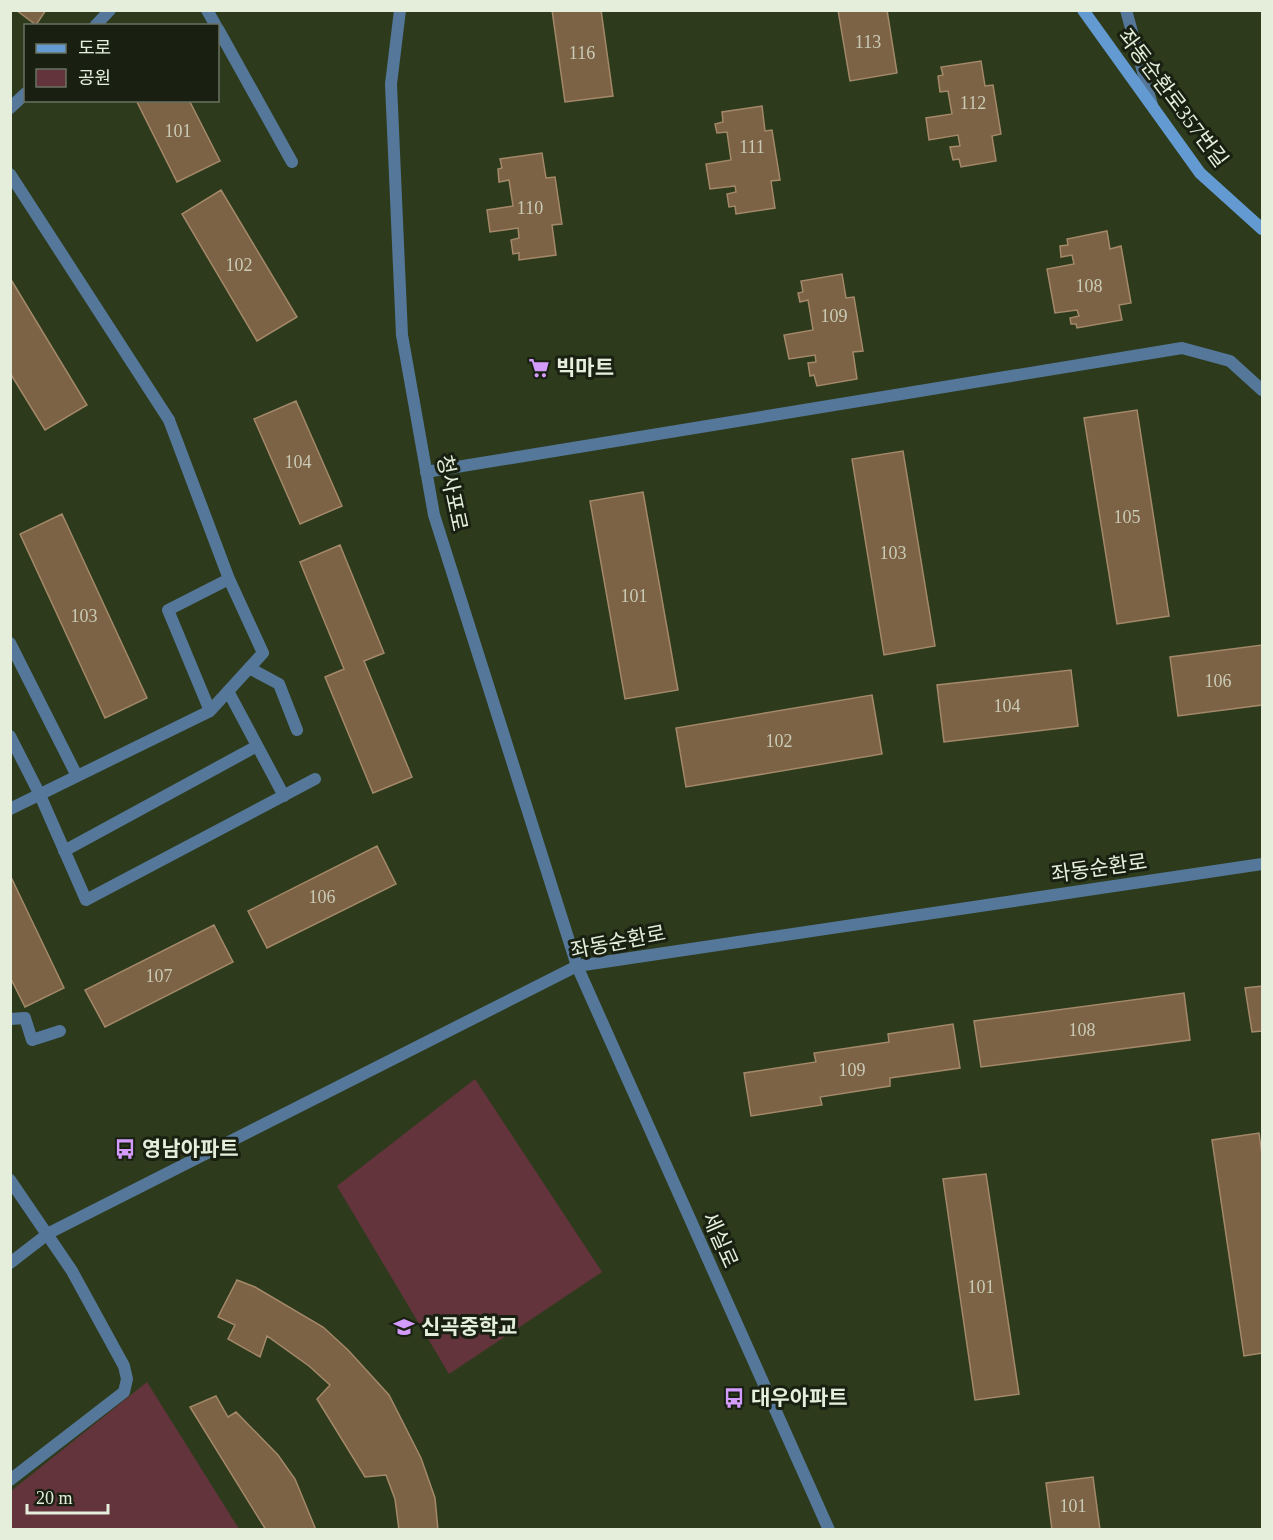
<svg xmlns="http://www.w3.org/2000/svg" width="1273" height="1540" font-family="'Times New Roman','Noto Sans KR',serif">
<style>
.green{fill:#63343c}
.building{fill:#7d6345;stroke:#a38869;stroke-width:1.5}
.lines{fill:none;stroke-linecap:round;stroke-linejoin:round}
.service{stroke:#55779a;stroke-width:12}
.minor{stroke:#55779a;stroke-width:12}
.tertiary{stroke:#55779a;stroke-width:12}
.secondary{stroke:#639ad2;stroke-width:12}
.labels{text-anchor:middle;stroke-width:6;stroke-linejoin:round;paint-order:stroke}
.number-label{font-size:18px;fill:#cacbb6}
.street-label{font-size:21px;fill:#e4eedb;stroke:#192012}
.poi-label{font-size:21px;font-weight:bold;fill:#e4eedb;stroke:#192012;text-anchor:start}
</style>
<rect width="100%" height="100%" fill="#2d3b1c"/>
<path class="green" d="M475,1079L602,1272L449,1374L337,1186Z
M147,1382L239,1529H11V1491Z"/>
<path class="building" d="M16,10H46L36,25Z
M552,10H601L613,96L565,102Z
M838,10H887L897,73L850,81Z
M981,61L985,86L993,85L1001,134L992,136L996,161L961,167L959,159L953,160L950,147L960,146L958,135L929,140L926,118L952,114L948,91L940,92L938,76L943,75L941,67Z
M136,100H189L220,161L177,182Z
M762,106L765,131L772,130L780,180L771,181L775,208L736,214L735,206L729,207L727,194L736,192L735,186L710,189L706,164L731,160L727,132L717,133L715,124L723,122L722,112Z
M542,153L546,178L555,177L562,224L552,225L556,255L519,260V253L513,254L511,240L519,238L518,228L490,232L487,210L513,206L509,180L499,182L498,169L502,168L500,159Z
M221,190L297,317L257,341L182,214Z
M1107,231L1110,249L1121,246L1131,303L1119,305L1122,320L1077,328L1076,324H1071L1070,318L1079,316L1077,310L1055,313L1047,269L1074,264L1072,255L1061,257L1060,246L1068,245L1067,239Z
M842,274L846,298L854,297L863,351L853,352L857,379L817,386L814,375L810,376L808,363L816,362L815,355L789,359L784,335L813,330L808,300L800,302L798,293L803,292L801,281Z
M10,278L87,405L45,430L10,373Z
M296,401L342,506L300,524L254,419Z
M1137,410L1169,616L1117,624L1084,418Z
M903,451L935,646L884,655L852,459Z
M643,492L678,690L625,699L590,501Z
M62,514L147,698L105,718L20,534Z
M340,545L384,653L364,661L412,777L373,793L325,677L344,669L300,562Z
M1262,645V705L1178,716L1170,657Z
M1071,670L1078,726L944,742L937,685Z
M872,695L882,754L686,787L676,728Z
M377,846L396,884L267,948L248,911Z
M10,875L64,988L25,1007L10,977Z
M214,925L233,962L105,1027L85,990Z
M1262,986V1031L1252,1032L1245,988Z
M1184,993L1190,1040L981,1067L974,1021Z
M953,1024L960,1068L890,1078V1086L820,1097L822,1105L751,1116L744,1073L816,1062L814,1053L889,1042L888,1034Z
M1259,1133L1262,1155V1353L1244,1356L1212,1140Z
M986,1174L1019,1394L975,1400L943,1179Z
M237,1280L255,1287L323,1327L348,1350L389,1395L421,1458L435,1498L438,1530H399L395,1499L386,1475L365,1477L317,1399L330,1385L309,1366L267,1336L260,1357L228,1339L235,1325L218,1317Z
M216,1396L228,1417L236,1412L278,1455L295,1479L316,1530H266L190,1407Z
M1093,1477L1100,1530H1052L1046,1483Z"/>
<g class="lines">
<path class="service" d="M207,10L216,26
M95,26L110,10
M218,29L292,162
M10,108L26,93
M10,174L169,420"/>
<path class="minor" d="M426,472L1182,348L1230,361L1262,390
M10,643L77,776
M249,668L279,684L297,730
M228,691L284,796
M210,711L263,653L229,579
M10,736L40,795L86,900L315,779
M10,809L210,711L168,610L229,579L169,420
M64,851L257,746
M10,1019L25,1018L32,1040L60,1031
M10,1180L72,1271L124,1366L127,1379L124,1392L10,1480"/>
<path class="tertiary" d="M400,10L391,84L402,335L434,515L577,966L829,1530
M1126,10L1152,105
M10,1263L49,1233L577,966L1262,864"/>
<path class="secondary" d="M1083,10L1200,173L1262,229"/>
</g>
<defs>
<g id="supermarket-bare" transform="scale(1.62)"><path d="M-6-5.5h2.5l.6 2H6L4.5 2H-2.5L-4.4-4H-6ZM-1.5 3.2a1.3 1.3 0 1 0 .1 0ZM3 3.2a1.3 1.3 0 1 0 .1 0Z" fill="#d39cfc" stroke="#192012" stroke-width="2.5" paint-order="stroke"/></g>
<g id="bus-bare" transform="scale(1.62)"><path d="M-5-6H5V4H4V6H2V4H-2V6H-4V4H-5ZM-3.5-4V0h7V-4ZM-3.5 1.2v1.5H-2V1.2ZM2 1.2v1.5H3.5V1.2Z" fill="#d39cfc" stroke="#192012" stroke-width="2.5" paint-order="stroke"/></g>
<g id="school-bare" transform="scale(1.62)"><path d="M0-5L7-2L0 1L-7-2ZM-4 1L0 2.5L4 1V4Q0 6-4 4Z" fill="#d39cfc" stroke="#192012" stroke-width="2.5" paint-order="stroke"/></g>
</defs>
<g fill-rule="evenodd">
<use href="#supermarket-bare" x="539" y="368"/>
<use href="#bus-bare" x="125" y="1149"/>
<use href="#school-bare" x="404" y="1327"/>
<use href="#bus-bare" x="734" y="1398"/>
</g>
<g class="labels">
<g class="number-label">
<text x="868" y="48">113</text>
<text x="582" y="59">116</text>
<text x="973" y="109">112</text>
<text x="178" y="137">101</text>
<text x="752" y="153">111</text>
<text x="530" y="214">110</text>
<text x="239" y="271">102</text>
<text x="1089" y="292">108</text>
<text x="834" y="322">109</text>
<text x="298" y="468">104</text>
<text x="1127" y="523">105</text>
<text x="893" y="559">103</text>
<text x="634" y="602">101</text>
<text x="84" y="622">103</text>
<text x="1218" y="687">106</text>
<text x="1007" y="712">104</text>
<text x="779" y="747">102</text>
<text x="322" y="903">106</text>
<text x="159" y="982">107</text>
<text x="1082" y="1036">108</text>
<text x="852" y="1076">109</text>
<text x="981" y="1293">101</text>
<text x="1073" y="1512">101</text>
</g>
<g class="street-label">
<text transform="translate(1173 98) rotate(53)" y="7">좌동순환로357번길</text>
<text transform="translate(452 493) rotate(78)" y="7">청사포로</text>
<text transform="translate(1099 868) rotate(-8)" y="7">좌동순환로</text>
<text transform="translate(618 942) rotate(-11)" y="7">좌동순환로</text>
<text transform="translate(720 1240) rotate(66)" y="7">세실로</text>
</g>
<g class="poi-label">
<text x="556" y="375">빅마트</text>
<text x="142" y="1156">영남아파트</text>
<text x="421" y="1334">신곡중학교</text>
<text x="751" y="1405">대우아파트</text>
</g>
</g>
<rect width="1273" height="1540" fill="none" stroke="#e4eedb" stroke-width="24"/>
<rect x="24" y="24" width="195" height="78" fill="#192012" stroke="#6a7262" stroke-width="1.5"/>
<rect x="36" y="44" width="30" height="9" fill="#639ad2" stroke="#6a7262" stroke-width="1.5"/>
<text x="78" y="54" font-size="18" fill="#e4eedb">도로</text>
<rect x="36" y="69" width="30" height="18" fill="#63343c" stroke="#6a7262" stroke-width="1.5"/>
<text x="78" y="84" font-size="18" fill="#e4eedb">공원</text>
<path d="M27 1504v9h81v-9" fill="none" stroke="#e4eedb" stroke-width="3"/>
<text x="36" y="1504" font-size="18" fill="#e4eedb" stroke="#192012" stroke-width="4.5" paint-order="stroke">20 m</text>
</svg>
